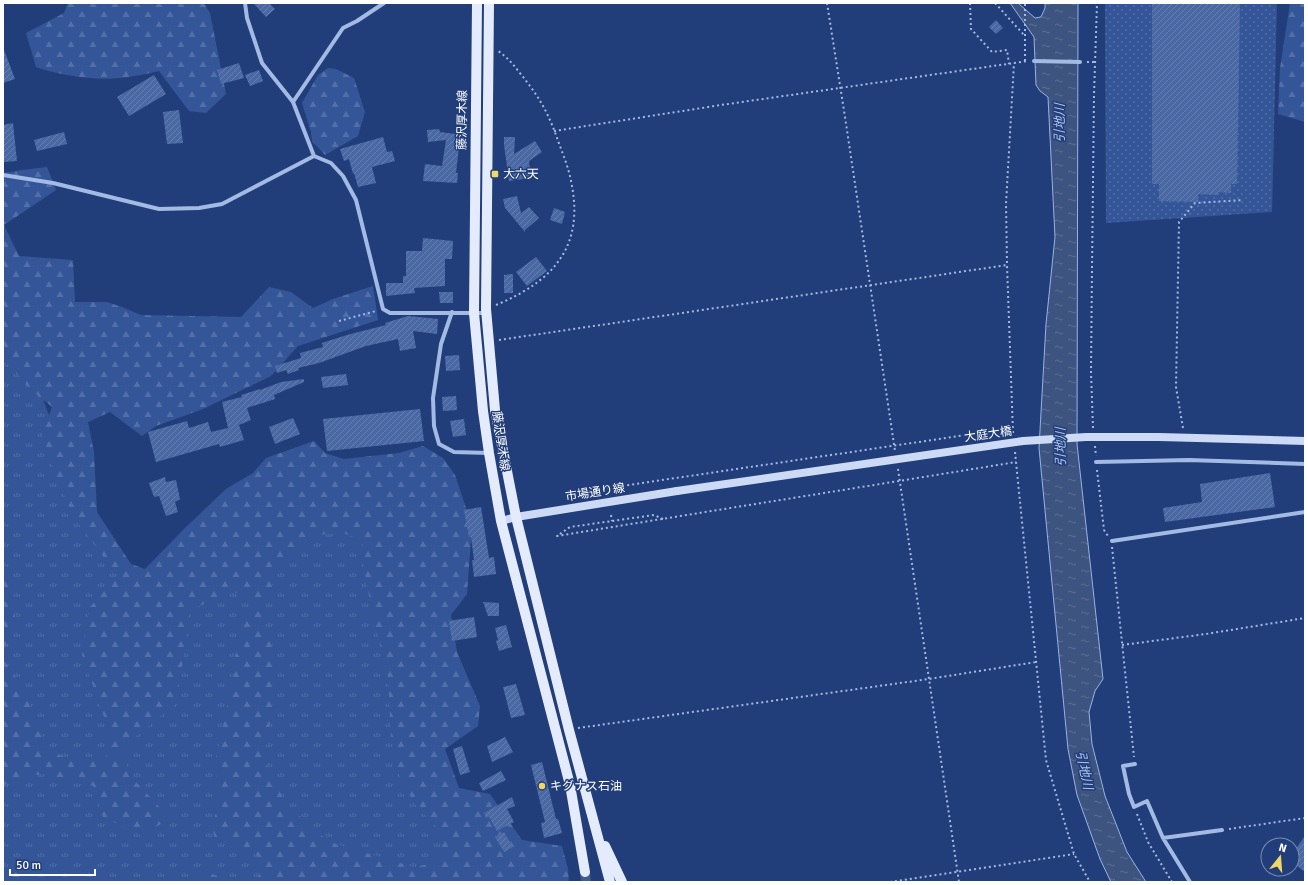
<svg xmlns="http://www.w3.org/2000/svg" width="1308" height="885" font-family="Signika,'Noto Sans JP',sans-serif">
<style>
.grass{fill:url(#grass-tufts)}
.forest{fill:url(#forest-firs);fill-rule:evenodd}
.park{fill:url(#park-dots)}
.water{fill:url(#water-ripples);stroke:#97b3e6}
.building{fill:url(#building-hatch)}
.lines{fill:none;stroke-linecap:round;stroke-linejoin:round}
.primary-tunnel{stroke:#425b8e;stroke-width:10;stroke-dasharray:10 5;stroke-linecap:butt}
.path{stroke:#a3bae5;stroke-width:2;stroke-dasharray:2 3;stroke-linecap:butt}
.street{stroke:#a3bae5;stroke-width:4}
.secondary{stroke:#cddaf5;stroke-width:8}
.primary{stroke:#e4ebfd;stroke-width:10}
.secondary-bridge{stroke:#cddaf5;stroke-width:8}
.poi-dot{fill:#f1d865;stroke:#213e7a;stroke-width:1.5}
.labels{text-anchor:middle;stroke-width:3;stroke-linejoin:round;paint-order:stroke}
.street-label{font-size:12px;fill:#fff;stroke:#213e7a}
.poi-label{font-size:12px;fill:#fff;stroke:#213e7a;text-anchor:start}
.water-label{font-size:13px;font-style:italic;fill:#aec4ed;stroke:#213e7a}
</style>
<defs>
<pattern id="grass-tufts" width="24" height="20" patternUnits="userSpaceOnUse"><rect width="24" height="20" fill="#345698"/><path d="M3 7l-1-3M5 7V3M7 7l1-3M15 17l-1-3M17 17v-4M19 17l1-3" fill="none" stroke="#526fa7"/></pattern>
<pattern id="forest-firs" width="22" height="20" patternUnits="userSpaceOnUse"><rect width="22" height="20" fill="#345698"/><path d="M5 1l3.5 6h-7zM16 11l3.5 6h-7z" fill="#526fa7"/></pattern>
<pattern id="park-dots" width="8" height="8" patternUnits="userSpaceOnUse"><rect width="8" height="8" fill="#345698"/><path d="M2 2h.1M6 6h.1" fill="none" stroke="#526fa7" stroke-width="1.8" stroke-linecap="round"/></pattern>
<pattern id="water-ripples" width="26" height="14" patternUnits="userSpaceOnUse"><rect width="26" height="14" fill="#3e5480"/><path d="M2 4q2-2 4 0t4 0M15 11q2-2 4 0t4 0" fill="none" stroke="#5b6e93"/></pattern>
<pattern id="building-hatch" width="6" height="6" patternUnits="userSpaceOnUse"><rect width="6" height="6" fill="#4a68a4"/><path d="M-1 1l2-2M0 6l6-6M5 7l2-2" fill="none" stroke="#657fb2"/></pattern>
</defs>
<rect width="100%" height="100%" fill="#213e7a"/>
<path class="grass" d="M3,335L38,386L81,501L144,584L186,599L289,527L364,528L449,844L507,882H3Z"/>
<path class="forest" d="M68,3H204L210,13L226,94L206,113L189,111L159,71C146,74 132,77 119,78C95,81 58,75 36,67L26,33L64,13Z
M1290,3H1305V122L1278,114L1280,68Z
M328,68L336,69L354,78L365,112L358,136L325,155L312,141L311,132L302,103L318,75Z
M47,167L56,190L4,225L19,256L73,260L75,302H107L122,307L141,315L241,317L269,287L291,292L313,308L333,299L373,286L378,320L298,346L271,376L203,409L156,426L142,436L110,412L88,422L94,452L97,512L131,564L145,569L186,527L226,489L253,473L266,458L314,441L325,453L344,459L399,453L423,446L443,458L455,475L472,526L467,594L451,615L457,652L480,706L478,726L445,749L459,788L490,794L522,840L562,846L568,869L569,882H256L264,861L247,848L215,839L212,828L218,803L216,758L226,712L241,626L257,608L241,592L220,595L191,611L176,704L136,736L122,756L135,781L165,813L161,824L141,835L103,817L93,786L42,774L21,777L3,786V564L16,610L3,659L23,687L47,749L73,761L106,757L110,734L82,655L86,626L90,607L118,576L75,519L57,479L42,434L52,407L30,389L3,356V173L22,170ZM343,533L362,540L364,568L371,607L388,677L391,737L399,775L413,802L439,830L444,859L434,863L414,867L333,843L311,829L301,817L286,805L264,759L272,712L273,646L262,627L264,609L274,578L285,560L304,543L324,534Z
M3,869L12,870L33,882H3Z
M205,871L232,882H198Z"/>
<path class="park" d="M1105,3H1277L1272,212L1106,223Z"/>
<path class="water" d="M1010,3H1018L1035,18L1041,17L1045,8V3H1078L1077,444L1103,679L1095,691L1089,712L1092,744L1105,796L1127,852L1146,882H1111L1100,859L1077,795L1068,749L1039,448L1046,324L1055,237L1048,97L1040,91L1036,85L1034,37Z"/>
<path class="building" d="M253,3H269L275,9L266,17Z
M1152,3H1240L1237,184H1231V193L1218,192V195L1198,194V202L1159,201V184H1152Z
M996,20L1003,28L996,34L989,27Z
M3,50H4L15,79L3,83Z
M239,63L244,78L221,84L217,70Z
M259,70L263,81L250,86L245,75Z
M154,75L166,94L129,116L117,97Z
M179,110L183,143L167,144L163,112Z
M13,123L17,161L3,162V125Z
M439,129L440,132L463,135V139H460L456,173H458L457,183L423,181L425,164L442,166L446,140L428,142L427,130Z
M64,132L67,144L37,151L34,140Z
M383,137L387,152L392,151L395,161L372,167L376,183L358,187L354,173L353,174L349,159L344,161L340,149Z
M504,137H515L514,154L535,141L542,152L529,161L531,178L509,181L504,145Z
M517,196L521,213L529,207L539,218L525,230V232L505,208L503,199Z
M554,208L565,212L562,224L550,220Z
M423,238L453,241L452,259H445V286L414,288L415,293L386,296V283H403V276H406V251H422Z
M536,257L547,271L527,286L516,272Z
M513,274V293H504V275Z
M439,292H453V303H440Z
M408,316L438,319L437,334L413,331L416,348L400,351L398,339L366,346L319,363L298,368L299,370L288,374L286,370L277,373L275,366L301,358L300,353L323,347L322,343L347,335L386,325L385,323Z
M459,355L460,370L446,371L445,356Z
M346,374L348,385L323,388L321,377Z
M304,379V382L274,395L275,399L247,408L251,420L239,425L244,440L220,447L219,444L156,462L148,432L187,421L189,428L208,422L211,432L228,428L222,402L242,397L241,395L260,389V390L281,382Z
M456,396L457,410L443,411L442,397Z
M420,409L424,441L327,451L323,419Z
M293,418L300,434L275,444L269,427Z
M464,419L466,435L453,437L450,421Z
M1270,473L1275,507L1165,522L1163,508L1202,502L1200,484Z
M165,477L166,482L176,480L180,499L175,502L178,512L166,516L159,496L154,497L149,483Z
M481,507L489,558L494,557L496,574L474,577L472,560H474L471,537H469L464,510Z
M483,602L499,603V616H488Z
M474,617L477,637L452,641L449,621Z
M506,625L512,647L499,651L496,641L498,640L495,628Z
M516,684L525,715L511,718L503,687Z
M505,737L513,752L492,762L487,746Z
M462,746L470,772L460,775L453,749Z
M542,762L556,819H558L562,833L544,838L541,823L545,822L531,765Z
M501,771L506,780L483,791L479,783Z
M512,797L515,806L507,809L514,822L497,831L489,817L486,818L484,813Z
M504,832L513,847L504,852L495,837Z
M1305,836V872L1292,862V854Z"/>
<g class="lines">
<path class="primary-tunnel" d="M585,872L586,882"/>
<path class="path" d="M827,3L845,117L895,451
M970,3L971,29L992,52L1007,50L1009,64
M995,3L1024,35
M1025,61V3
M1087,62H1095
M554,131L721,105L1028,61
M496,305C554,281 585,246 571,181C568,165 561,150 556,135C546,108 537,94 519,72C513,64 507,57 498,51
M339,321L376,311
M499,340L1007,265
M1093,428L1091,372L1092,269L1094,95L1097,3
M1183,428L1176,387L1179,222L1195,203L1243,200
M1013,433L1007,265L1006,204L1014,63
M1095,446L1096,456
M1015,452L1046,760L1074,854L1090,882
M898,469L959,882
M1097,470L1104,530L1108,536
M569,499L568,494L1013,428
M611,515L612,521
M663,519L654,515L570,527L557,536C710,511 863,487 1016,462
M1112,547L1134,757
M1122,645L1206,634L1305,618
M578,728L929,679L1036,662
M1137,814L1148,842L1172,882
M1229,829L1305,818
M890,882L1074,854"/>
<path class="street" d="M245,3L247,18L262,63L293,102L314,156
M1034,61L1080,62
M293,102L343,28L357,21L384,3
M3,175L53,183L159,209L199,208L222,204L314,156L331,163L343,176L356,200L383,309L390,313H485
M452,312L441,344L433,398L434,426L439,444L454,452L489,453
M1096,462L1189,460L1305,464
M1112,541L1305,512
M1135,764L1123,766L1129,794L1134,807L1147,801L1163,838L1190,882
M1163,838L1222,830"/>
<path class="secondary" d="M501,521L516,517L677,491"/>
<path class="primary" d="M477,3L474,313L483,411L489,453L501,521L570,785L585,872
M489,3L486,309L495,410L516,517L569,730L610,882
M605,846L622,882"/>
<path class="secondary-bridge" d="M677,491L1023,441L1086,437H1159L1305,441"/>
</g>
<g class="poi-dot">
<rect x="491" y="170" width="8" height="8" rx="2"/>
<circle cx="542" cy="786" r="4"/>
</g>
<g class="labels">
<g class="street-label">
<text transform="translate(462 120) rotate(-89)" y="4">藤沢厚木線</text>
<text transform="translate(988 434) rotate(-8)" y="4">大庭大橋</text>
<text transform="translate(501 441) rotate(82)" y="4">藤沢厚木線</text>
<text transform="translate(595 492) rotate(-9)" y="4">市場通り線</text>
</g>
<g class="poi-label">
<text x="503" y="178">大六天</text>
<text x="550" y="790">キグナス石油</text>
</g>
<g class="water-label">
<text transform="translate(1059 123) rotate(-90)" y="5">引地川</text>
<text transform="translate(1060 447) rotate(-91)" y="5">引地川</text>
<text transform="translate(1085 770) rotate(78)" y="5">引地川</text>
</g>
</g>
<rect width="1308" height="885" fill="none" stroke="#ffffff" stroke-width="8"/>
<g transform="translate(1280 857) rotate(17)"><circle r="19" fill="#213e7a" stroke="#7a8baf"/>
<path d="M0-3L7 15L0 10L-7 15Z" fill="#f1d865"/>
<text y="-6" font-size="11" font-weight="bold" text-anchor="middle" fill="#ffffff">N</text>
</g>
<path d="M10 869v6h85v-6" fill="none" stroke="#ffffff" stroke-width="2"/>
<text x="16" y="869" font-size="12" fill="#ffffff" stroke="#213e7a" stroke-width="3" paint-order="stroke">50 m</text>
</svg>
